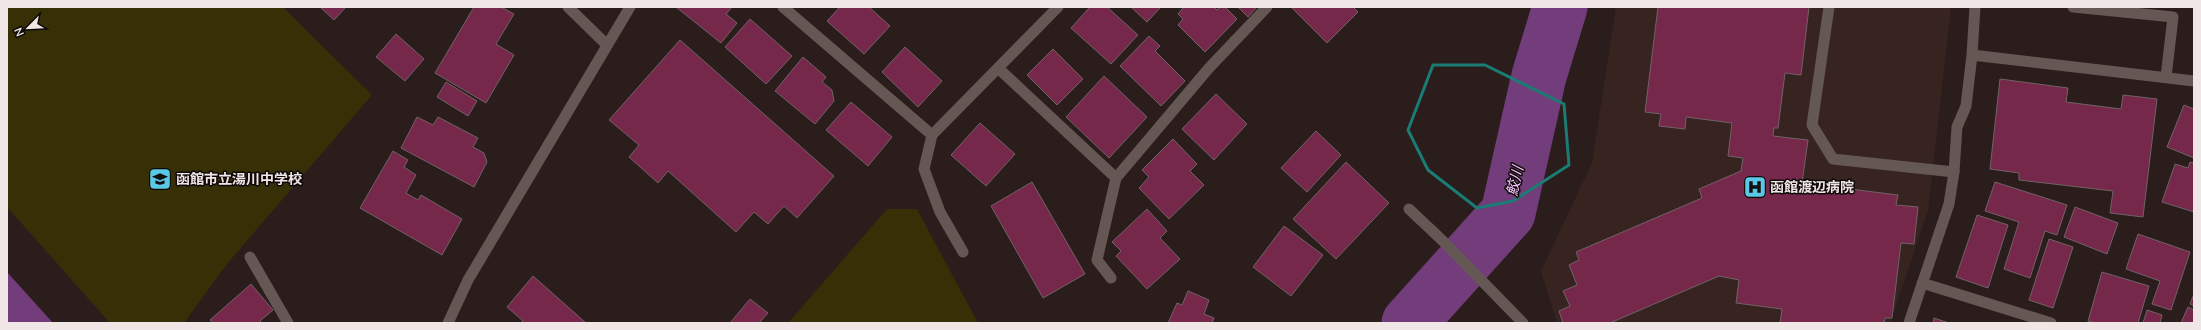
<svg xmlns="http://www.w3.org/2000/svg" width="2201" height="330" font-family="Mulish,'Noto Sans JP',sans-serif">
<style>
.built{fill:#372421}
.green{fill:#373007}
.water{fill:#733d7b}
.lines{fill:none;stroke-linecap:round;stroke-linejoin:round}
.river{stroke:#733d7b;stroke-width:55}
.building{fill:#76284a;stroke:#706267}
.service{stroke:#655754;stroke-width:11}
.minor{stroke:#655754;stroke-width:11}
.tertiary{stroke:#655754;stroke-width:11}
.marked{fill:none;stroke:#1a7c74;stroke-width:3;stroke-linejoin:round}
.labels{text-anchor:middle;stroke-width:3;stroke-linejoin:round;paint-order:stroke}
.poi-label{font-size:14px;font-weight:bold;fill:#efe6e5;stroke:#0e0908;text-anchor:start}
.water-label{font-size:15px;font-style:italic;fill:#f4c6fb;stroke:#0e0908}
</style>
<rect width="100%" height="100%" fill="#2a1d1b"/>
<path class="built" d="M1616,7H1951L1928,211L1890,323H1557L1541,271L1592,163Z"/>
<path class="green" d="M7,7H283L372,95L227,264L184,323H110L7,207Z
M887,209H917L978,323H788Z"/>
<path class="water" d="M7,272L53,323H7Z"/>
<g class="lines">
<path class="river" d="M1409,323L1508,213L1539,76L1560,7"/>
</g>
<path class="building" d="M320,7H346L334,20Z
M474,7H501L514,14L496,44L514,55L486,103L435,73Z
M676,7H732L726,14L737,23L721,43Z
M840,7H869L890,26L864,54L827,21Z
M1090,7H1107L1138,35L1111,64L1071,28Z
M1131,7H1161L1147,22Z
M1181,7H1214L1217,10L1220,7H1225L1237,19L1205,52L1178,25L1183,19L1178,14L1183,8Z
M1238,7H1257L1248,17Z
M1291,7H1353L1358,12L1327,43Z
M1658,7H1809L1801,75L1785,73L1778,128H1774L1773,136L1808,140L1802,183L1898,195L1896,205L1918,207L1914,244L1901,243L1892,318H1885L1884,323H1780L1782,309L1736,303L1739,280L1719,276L1610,323H1563L1559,311L1570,306L1563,291L1577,285L1569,265L1579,260L1576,252L1702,198L1699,189L1741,171L1743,158L1728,156L1732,123L1686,117L1685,129L1659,126L1661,114L1645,112Z
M750,19L792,56L766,84L725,47Z
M396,34L424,59L405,81L376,57Z
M1149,36L1160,46L1155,51L1185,81L1161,106L1120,66Z
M680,40L834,176L797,218L784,206L768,224L754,212L736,232L668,171L658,183L629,157L639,145L609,120Z
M905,47L942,81L918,107L882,72Z
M1053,49L1083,79L1057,105L1027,75Z
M803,57L826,77L822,82L832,90L834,101L815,124L775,91Z
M1104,76L1147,117L1109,158L1066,117Z
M2000,79L2068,88L2066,102L2121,109L2123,95L2157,99L2143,217L2110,213L2113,191L2019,180V173L1990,169Z
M446,82L477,101L468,116L437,97Z
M1216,94L1247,124L1214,160L1182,129Z
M851,102L892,137L868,166L826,130Z
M2184,105L2194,109V158L2167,147Z
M417,117L433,125L438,117L478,138L473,147L484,153L487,162L474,187L401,148Z
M980,123L1015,154L986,186L951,155Z
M1316,131L1341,155L1307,192L1281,168Z
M1173,139L1197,164L1190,171L1204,185L1169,219L1139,188L1149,177L1142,170Z
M393,151L408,160L404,167L416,175L406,193L418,200L421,195L462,219L442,255L360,208Z
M1346,162L1389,203L1336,259L1293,219Z
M2190,162L2194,163V212L2162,202L2175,164L2188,168Z
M1032,182L1085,274L1043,298L991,206Z
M1995,182L2067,205L2057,235L2045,231L2030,278L2004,269L2019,222L1985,211Z
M2075,207L2118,223L2107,254L2064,237Z
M1147,209L1167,231L1160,238L1180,259L1147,289L1116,256L1121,251L1112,242Z
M1977,215L2008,225L1988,288L1956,277Z
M1284,226L1323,255L1291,296L1253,267Z
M2138,234L2190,252L2171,310L2152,304L2160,281L2126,269Z
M2049,239L2073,247L2053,308L2029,300Z
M2102,272L2149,286L2138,323H2096L2088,321Z
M533,276L586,323H521L523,321L507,307Z
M251,284L273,310L260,321L262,323H213L210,320Z
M1188,291L1209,300L1204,314L1214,318L1212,323H1168L1177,303L1182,305Z
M2194,294V306L2190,304Z
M750,299L768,313L759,323H730Z
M2188,307L2194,310V323H2181Z
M2147,310L2162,315L2160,323H2143Z
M1934,318L1949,323H1933Z"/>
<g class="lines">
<path class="service" d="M1829,7L1812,125L1833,159L1954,172
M2073,7L2173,17L2166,77"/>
<path class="minor" d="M783,7L932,135
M1972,55L1975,7
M998,68L1116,178
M1409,209L1444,242L1523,323
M963,252L940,212L924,169L932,135L1058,7
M250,257L288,323
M1111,278L1097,260L1116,178L1209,68L1267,7
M1922,283L2051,323
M1909,323L1949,204L1954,172L1957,127L1966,106L1972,55L2194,81"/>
<path class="tertiary" d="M568,7L607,45
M448,323L468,280L630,7"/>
</g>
<path class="marked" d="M1433,65H1485L1564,104L1569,165L1513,201L1477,208L1428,170L1408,130Z"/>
<defs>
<g id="school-square" transform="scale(1.15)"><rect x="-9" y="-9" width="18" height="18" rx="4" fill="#5bc8e7" stroke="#0e0908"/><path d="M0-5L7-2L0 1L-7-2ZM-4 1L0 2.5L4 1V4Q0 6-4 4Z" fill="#111"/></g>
<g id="hospital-square" transform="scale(1.15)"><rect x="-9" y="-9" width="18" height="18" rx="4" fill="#5bc8e7" stroke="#0e0908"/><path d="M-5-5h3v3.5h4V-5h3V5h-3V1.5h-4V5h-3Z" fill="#111"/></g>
</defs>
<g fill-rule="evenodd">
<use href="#school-square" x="160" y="179"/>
<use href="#hospital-square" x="1755" y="187"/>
</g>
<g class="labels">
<g class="poi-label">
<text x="176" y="184">函館市立湯川中学校</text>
<text x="1770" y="192">函館渡辺病院</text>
</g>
<g class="water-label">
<text transform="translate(1515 181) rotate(-77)" y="5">鮫川</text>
</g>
</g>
<rect width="2201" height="330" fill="none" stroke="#efe6e5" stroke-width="16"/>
<g transform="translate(28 28) rotate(246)" stroke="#0e0908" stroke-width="3" paint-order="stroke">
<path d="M0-3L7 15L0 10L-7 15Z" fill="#efe6e5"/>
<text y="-6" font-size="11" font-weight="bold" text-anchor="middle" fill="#efe6e5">N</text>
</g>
</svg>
